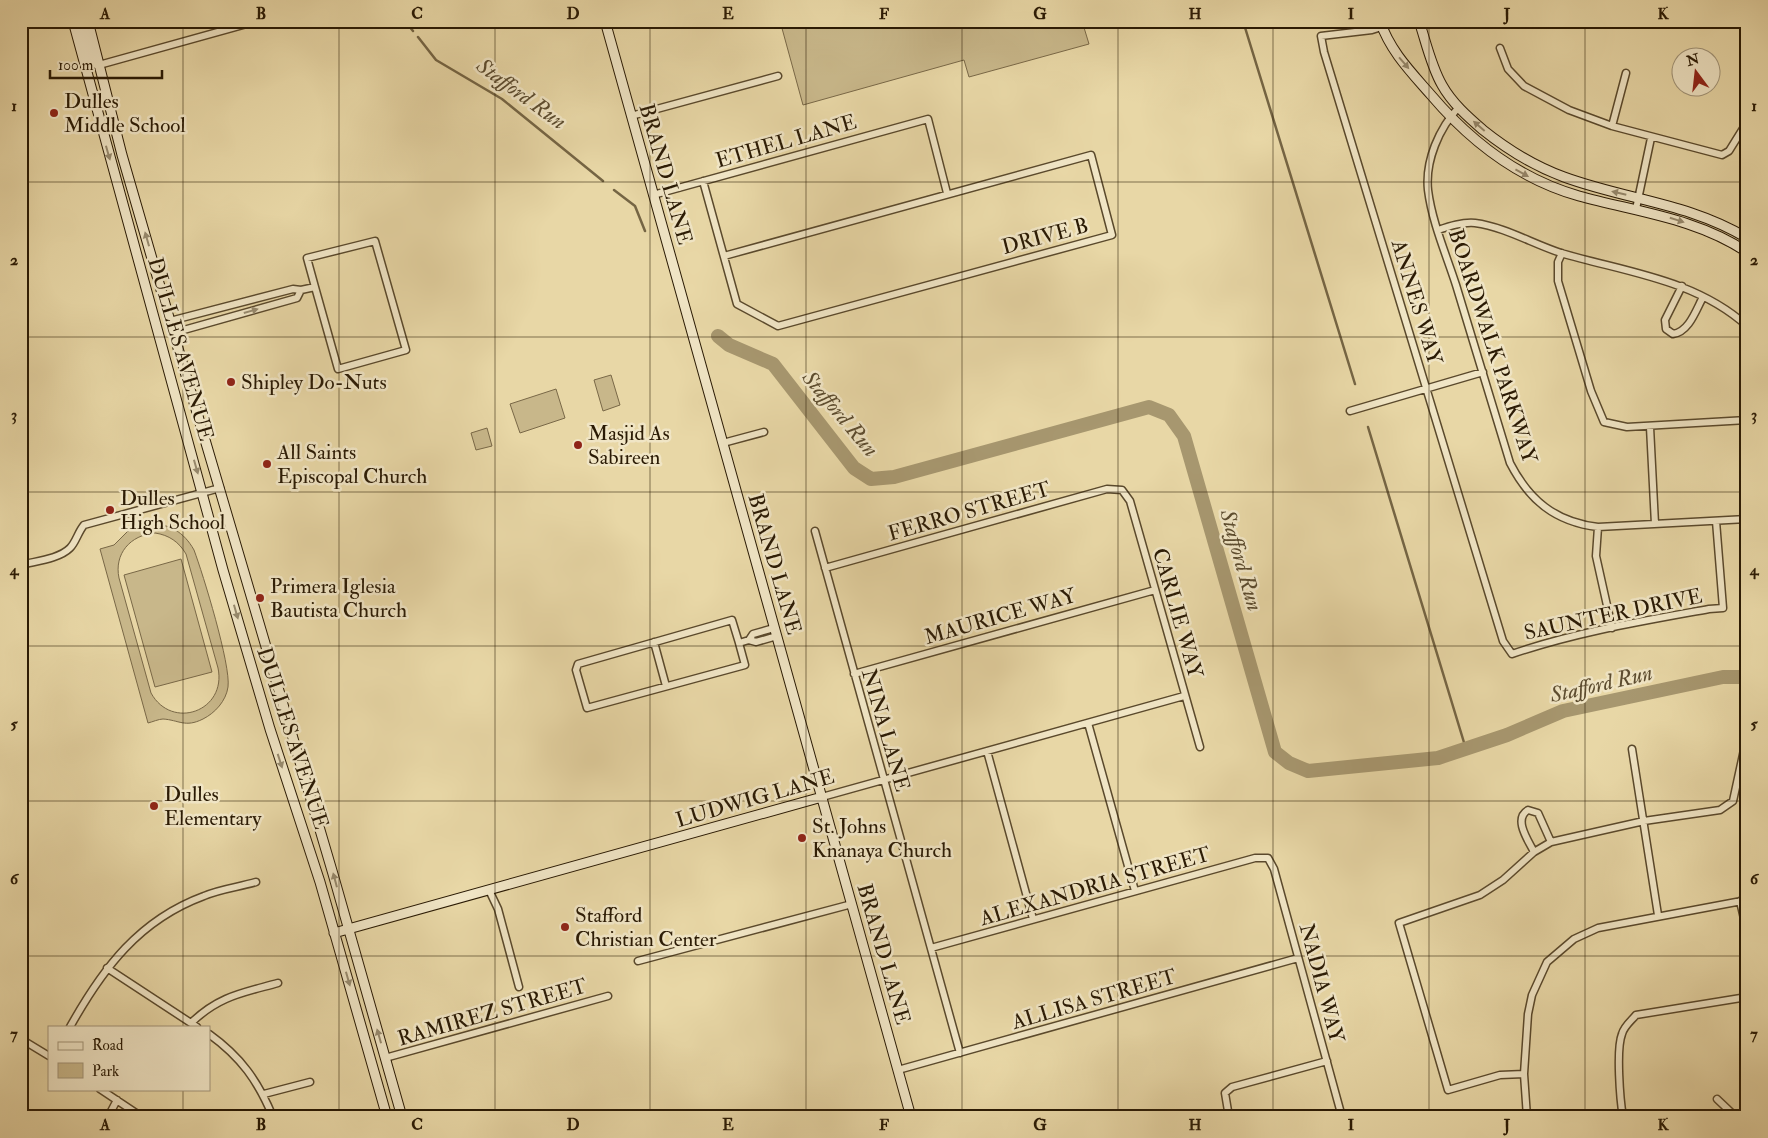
<svg xmlns="http://www.w3.org/2000/svg" width="1768" height="1138" font-family="'IM FELL Double Pica',serif">
<style>
.green{fill:#c8b78a;stroke:#796847;fill-rule:evenodd}
.lines{fill:none;stroke-linecap:round;stroke-linejoin:round}
.stream{stroke:#756544;stroke-width:2.5}
.river{stroke:#a7976f;stroke-width:14}
.street-casing{stroke:#5a492c;stroke-width:9}
.secondary-casing{stroke:#2a1a04;stroke-width:11}
.street{stroke:#f0e5c5;stroke-width:6}
.secondary{stroke:#f0e5c5;stroke-width:9}
.oneway{fill:#978a6e}
.grid{fill:none;stroke:#2a1a04;stroke-width:1;stroke-opacity:0.55}
.poi-dot{fill:#8f2418;stroke:#f0e5c5;stroke-width:2}
.labels{text-anchor:middle;stroke-width:5;stroke-linejoin:round;paint-order:stroke}
.poi-label{font-size:21px;fill:#2a1a04;stroke:#f0e5c5;text-anchor:start}
.street-label{font-size:21px;fill:#2a1a04;stroke:#f0e5c5}
.water-label{font-size:22px;font-style:italic;fill:#5c4c2f;stroke:#f0e5c5}
.neatline{fill:none;stroke:#2a1a04;stroke-width:2}
.grid-label{font-size:16px;text-anchor:middle;font-weight:bold;fill:#2a1a04}
</style>
<rect width="100%" height="100%" fill="#e8d7a6"/>
<filter id="stains"><feTurbulence type="fractalNoise" baseFrequency=".004" numOctaves="4"/><feColorMatrix values="0 0 0 0 .2 0 0 0 0 .09 0 0 0 0 .02 0 0 0 .5 -.17"/></filter>
<radialGradient id="worn" r=".72"><stop offset=".6" stop-color="#630" stop-opacity="0"/><stop offset="1" stop-color="#630" stop-opacity=".3"/></radialGradient>
<path class="green" d="M780,21H1082L1089,44L969,77L964,60L803,105Z
M611,375L620,405L603,411L594,380Z
M556,389L565,418L520,433L510,404Z
M487,428L492,446L476,450L471,433Z
M148,524C169,523 184,532 194,550C203,574 231,665 228,687C226,701 215,713 203,719C185,728 179,720 163,719C159,719 152,722 148,723L100,549L114,545L128,531ZM155,533C169,535 179,542 186,554L218,668C227,711 172,731 151,693L119,578C114,554 130,535 155,533Z
M181,559L212,672L155,687L124,575Z"/>
<g class="lines">
<path class="stream" d="M405,21L413,31
M1243,21L1355,384
M418,37L436,60L502,99L603,181
M614,190L635,206L645,231
M1368,427L1466,749"/>
<path class="river" d="M718,336L729,345L773,364L854,468L871,479L894,477L1149,407L1169,415L1184,436L1275,752L1289,763L1308,771L1438,758L1507,735L1563,711L1723,677H1747"/>
<g class="street-casing">
<path id="street" d="M1401,21L1372,30L1321,36L1324,52L1503,641L1512,654C1576,632 1643,621 1709,609L1723,608L1716,521
M1500,48L1508,69L1524,86L1569,110L1612,126L1722,155L1729,151L1747,122
M99,65L257,21
M1459,107C1439,128 1425,161 1428,190C1432,222 1446,254 1456,285C1474,344 1492,403 1510,463C1529,500 1555,522 1598,527L1747,519
M631,116L778,76
M1612,126L1626,73
M703,181L737,304L778,326L1112,235L1091,155L724,256
M653,195L928,119L947,193
M1636,209L1651,138
M1438,230C1450,226 1462,222 1475,223C1505,227 1533,244 1561,253C1625,272 1695,279 1747,326
M1562,253L1558,262V281L1591,391L1604,422L1627,427L1747,420
M1682,286L1665,320L1666,329L1673,334C1689,332 1696,310 1703,297
M301,290L315,287L307,258L375,241L406,350L338,369L315,287
M170,321L293,289L301,290L297,298L173,333
M1350,411L1483,372
M1650,427L1655,524
M723,443L764,432
M1598,527L1596,556L1612,628
M815,531L960,1053
M21,565C36,561 59,559 70,548C76,542 78,532 84,525L220,488
M825,568L1107,489L1122,490L1130,501L1200,747
M774,628L753,634L749,640L756,642L777,636
M654,642L666,686
M739,643L745,665L587,708L576,670L578,664L732,620L739,643L749,640
M854,674L1155,590
M1088,723L1135,891
M1632,749L1658,915
M987,751L1033,919
M822,797L1184,696
M1534,852C1528,840 1513,819 1528,810L1538,813L1551,842
M489,890L498,909L519,987
M1740,901L1747,932
M931,948L1255,858H1268L1274,869L1342,1117
M638,961L852,904
M107,968L197,1027
M191,1023C219,996 242,993 278,983
M70,1027C103,968 139,920 204,896C220,889 239,887 256,882
M209,1034C241,1057 258,1081 273,1117
M21,1039L49,1056
M385,1058L608,996
M898,1070L1298,958
M1524,1074L1500,1075L1448,1090L1399,923L1480,895L1503,880L1534,852L1551,842L1644,821L1720,810L1733,801L1747,736
M100,1089L142,1117
M264,1094L310,1082
M1717,1099L1736,1117
M108,1117L117,1100
M1229,1117L1225,1093L1232,1087L1327,1061
M1527,1117L1524,1074L1528,1014L1532,995L1547,962L1574,939L1598,928L1747,900
M1623,1117C1620,1100 1616,1049 1622,1034C1624,1026 1631,1021 1636,1015L1747,997"/>
</g>
<g class="secondary-casing">
<path id="secondary" d="M73,21L223,570L270,729L320,882L387,1117
M80,21C84,35 85,59 99,65
M88,21L122,155L170,321L333,874L402,1117
M605,21L911,1117
M1380,21C1390,51 1411,72 1431,95C1471,142 1519,179 1579,196C1637,212 1696,218 1747,252
M1419,21C1426,42 1431,66 1442,85C1452,103 1468,117 1483,130C1508,150 1534,166 1564,177C1627,200 1689,203 1747,238
M334,933L822,797"/>
</g>
<use href="#street" class="street"/>
<use href="#secondary" class="secondary"/>
</g>
<defs><path id="oneway-solid" d="M-6-.8H1V-3.2L6.5 0L1 3.2V.8H-6Z" transform="scale(1.25)"/></defs>
<g class="oneway">
<use href="#oneway-solid" transform="translate(1404 63) rotate(49)"/>
<use href="#oneway-solid" transform="translate(1479 126) rotate(-139)"/>
<use href="#oneway-solid" transform="translate(108 153) rotate(74)"/>
<use href="#oneway-solid" transform="translate(1522 173) rotate(29)"/>
<use href="#oneway-solid" transform="translate(1619 193) rotate(-167)"/>
<use href="#oneway-solid" transform="translate(1677 220) rotate(17)"/>
<use href="#oneway-solid" transform="translate(147 239) rotate(-106)"/>
<use href="#oneway-solid" transform="translate(251 311) rotate(-16)"/>
<use href="#oneway-solid" transform="translate(196 467) rotate(74)"/>
<use href="#oneway-solid" transform="translate(236 612) rotate(74)"/>
<use href="#oneway-solid" transform="translate(280 761) rotate(72)"/>
<use href="#oneway-solid" transform="translate(335 880) rotate(-105)"/>
<use href="#oneway-solid" transform="translate(348 979) rotate(74)"/>
<use href="#oneway-solid" transform="translate(379 1036) rotate(-106)"/>
</g>
<path class="grid" d="M183,21V1027M339,21V1117M495,21V1117M650,21V1117M806,21V1117M962,21V1117M1118,21V1117M1273,21V1117M1429,21V1117M1585,21V1117M21,182H1747M21,337H1747M21,492H1747M21,646H1747M21,801H1747M21,956H1747M183,1089V1117"/>
<g class="poi-dot">
<circle cx="54" cy="113" r="5"/>
<circle cx="231" cy="382" r="5"/>
<circle cx="578" cy="445" r="5"/>
<circle cx="267" cy="464" r="5"/>
<circle cx="110" cy="510" r="5"/>
<circle cx="260" cy="598" r="5"/>
<circle cx="154" cy="806" r="5"/>
<circle cx="802" cy="838" r="5"/>
<circle cx="565" cy="927" r="5"/>
</g>
<g class="labels">
<g class="poi-label">
<text x="64" y="108">Dulles<tspan x="64" dy="24">Middle School</tspan></text>
<text x="241" y="389">Shipley Do-Nuts</text>
<text x="588" y="440">Masjid As<tspan x="588" dy="24">Sabireen</tspan></text>
<text x="277" y="459">All Saints<tspan x="277" dy="24">Episcopal Church</tspan></text>
<text x="120" y="505">Dulles<tspan x="120" dy="24">High School</tspan></text>
<text x="270" y="593">Primera Iglesia<tspan x="270" dy="24">Bautista Church</tspan></text>
<text x="164" y="801">Dulles<tspan x="164" dy="24">Elementary</tspan></text>
<text x="812" y="833">St. Johns<tspan x="812" dy="24">Knanaya Church</tspan></text>
<text x="575" y="922">Stafford<tspan x="575" dy="24">Christian Center</tspan></text>
</g>
<g class="street-label">
<text transform="translate(786 141) rotate(-16)" y="7">ETHEL LANE</text>
<text transform="translate(666 174) rotate(74)" y="7">BRAND LANE</text>
<text transform="translate(1045 236) rotate(-15)" y="7">DRIVE B</text>
<text transform="translate(1417 302) rotate(73)" y="7">ANNES WAY</text>
<text transform="translate(1493 346) rotate(72)" y="7">BOARDWALK PARKWAY</text>
<text transform="translate(181 349) rotate(74)" y="7">DULLES AVENUE</text>
<text transform="translate(969 511) rotate(-16)" y="7">FERRO STREET</text>
<text transform="translate(775 564) rotate(74)" y="7">BRAND LANE</text>
<text transform="translate(1178 613) rotate(74)" y="7">CARLIE WAY</text>
<text transform="translate(1613 614) rotate(-12)" y="7">SAUNTER DRIVE</text>
<text transform="translate(1000 616) rotate(-16)" y="7">MAURICE WAY</text>
<text transform="translate(886 730) rotate(74)" y="7">NINA LANE</text>
<text transform="translate(293 738) rotate(72)" y="7">DULLES AVENUE</text>
<text transform="translate(755 798) rotate(-16)" y="7">LUDWIG LANE</text>
<text transform="translate(1095 886) rotate(-16)" y="7">ALEXANDRIA STREET</text>
<text transform="translate(884 954) rotate(74)" y="7">BRAND LANE</text>
<text transform="translate(1322 983) rotate(75)" y="7">NADIA WAY</text>
<text transform="translate(1094 999) rotate(-16)" y="7">ALLISA STREET</text>
<text transform="translate(492 1012) rotate(-16)" y="7">RAMIREZ STREET</text>
</g>
<g class="water-label">
<text transform="translate(522 93) rotate(36)" y="8">Stafford Run</text>
<text transform="translate(841 413) rotate(50)" y="8">Stafford Run</text>
<text transform="translate(1242 560) rotate(74)" y="8">Stafford Run</text>
<text transform="translate(1601 683) rotate(-13)" y="8">Stafford Run</text>
</g>
</g>
<rect width="1768" height="1138" fill="none" stroke="#e8d7a6" stroke-width="55"/>
<rect x="48" y="1026" width="162" height="65" fill="#f0e5c5" stroke="#a19478"/>
<rect x="58" y="1042" width="25" height="8" fill="#f0e5c5" stroke="#a19478"/>
<text x="92" y="1050" font-size="15" fill="#2a1a04">Road</text>
<rect x="58" y="1063" width="25" height="15" fill="#c8b78a" stroke="#a19478"/>
<text x="92" y="1076" font-size="15" fill="#2a1a04">Park</text>
<g transform="translate(1696 72) rotate(345)"><circle r="24" fill="#f0e5c5" stroke="#a19478"/>
<path d="M0-4L9 19L0 12L-9 19Z" fill="#8f2418"/>
<text y="-8" font-size="14" font-weight="bold" text-anchor="middle" fill="#2a1a04">N</text>
</g>
<path d="M50 70v8h112v-8" fill="none" stroke="#2a1a04" stroke-width="2.5"/>
<text x="58" y="70" font-size="15" fill="#2a1a04" stroke="#f0e5c5" stroke-width="4" paint-order="stroke">100 m</text>
<rect x="28" y="28" width="1712" height="1082" class="neatline"/>
<g class="grid-label">
<text x="105" y="19">A</text>
<text x="261" y="19">B</text>
<text x="417" y="19">C</text>
<text x="573" y="19">D</text>
<text x="728" y="19">E</text>
<text x="884" y="19">F</text>
<text x="1040" y="19">G</text>
<text x="1195" y="19">H</text>
<text x="1351" y="19">I</text>
<text x="1507" y="19">J</text>
<text x="1663" y="19">K</text>
<text x="14" y="111">1</text>
<text x="1754" y="111">1</text>
<text x="14" y="265">2</text>
<text x="1754" y="265">2</text>
<text x="14" y="420">3</text>
<text x="1754" y="420">3</text>
<text x="14" y="575">4</text>
<text x="1754" y="575">4</text>
<text x="14" y="729">5</text>
<text x="1754" y="729">5</text>
<text x="14" y="884">6</text>
<text x="1754" y="884">6</text>
<text x="14" y="1039">7</text>
<text x="1754" y="1039">7</text>
<text x="105" y="1130">A</text>
<text x="261" y="1130">B</text>
<text x="417" y="1130">C</text>
<text x="573" y="1130">D</text>
<text x="728" y="1130">E</text>
<text x="884" y="1130">F</text>
<text x="1040" y="1130">G</text>
<text x="1195" y="1130">H</text>
<text x="1351" y="1130">I</text>
<text x="1507" y="1130">J</text>
<text x="1663" y="1130">K</text>
</g>
<rect width="100%" height="100%" filter="url(#stains)"/>
<rect width="100%" height="100%" fill="url(#worn)"/>
</svg>
